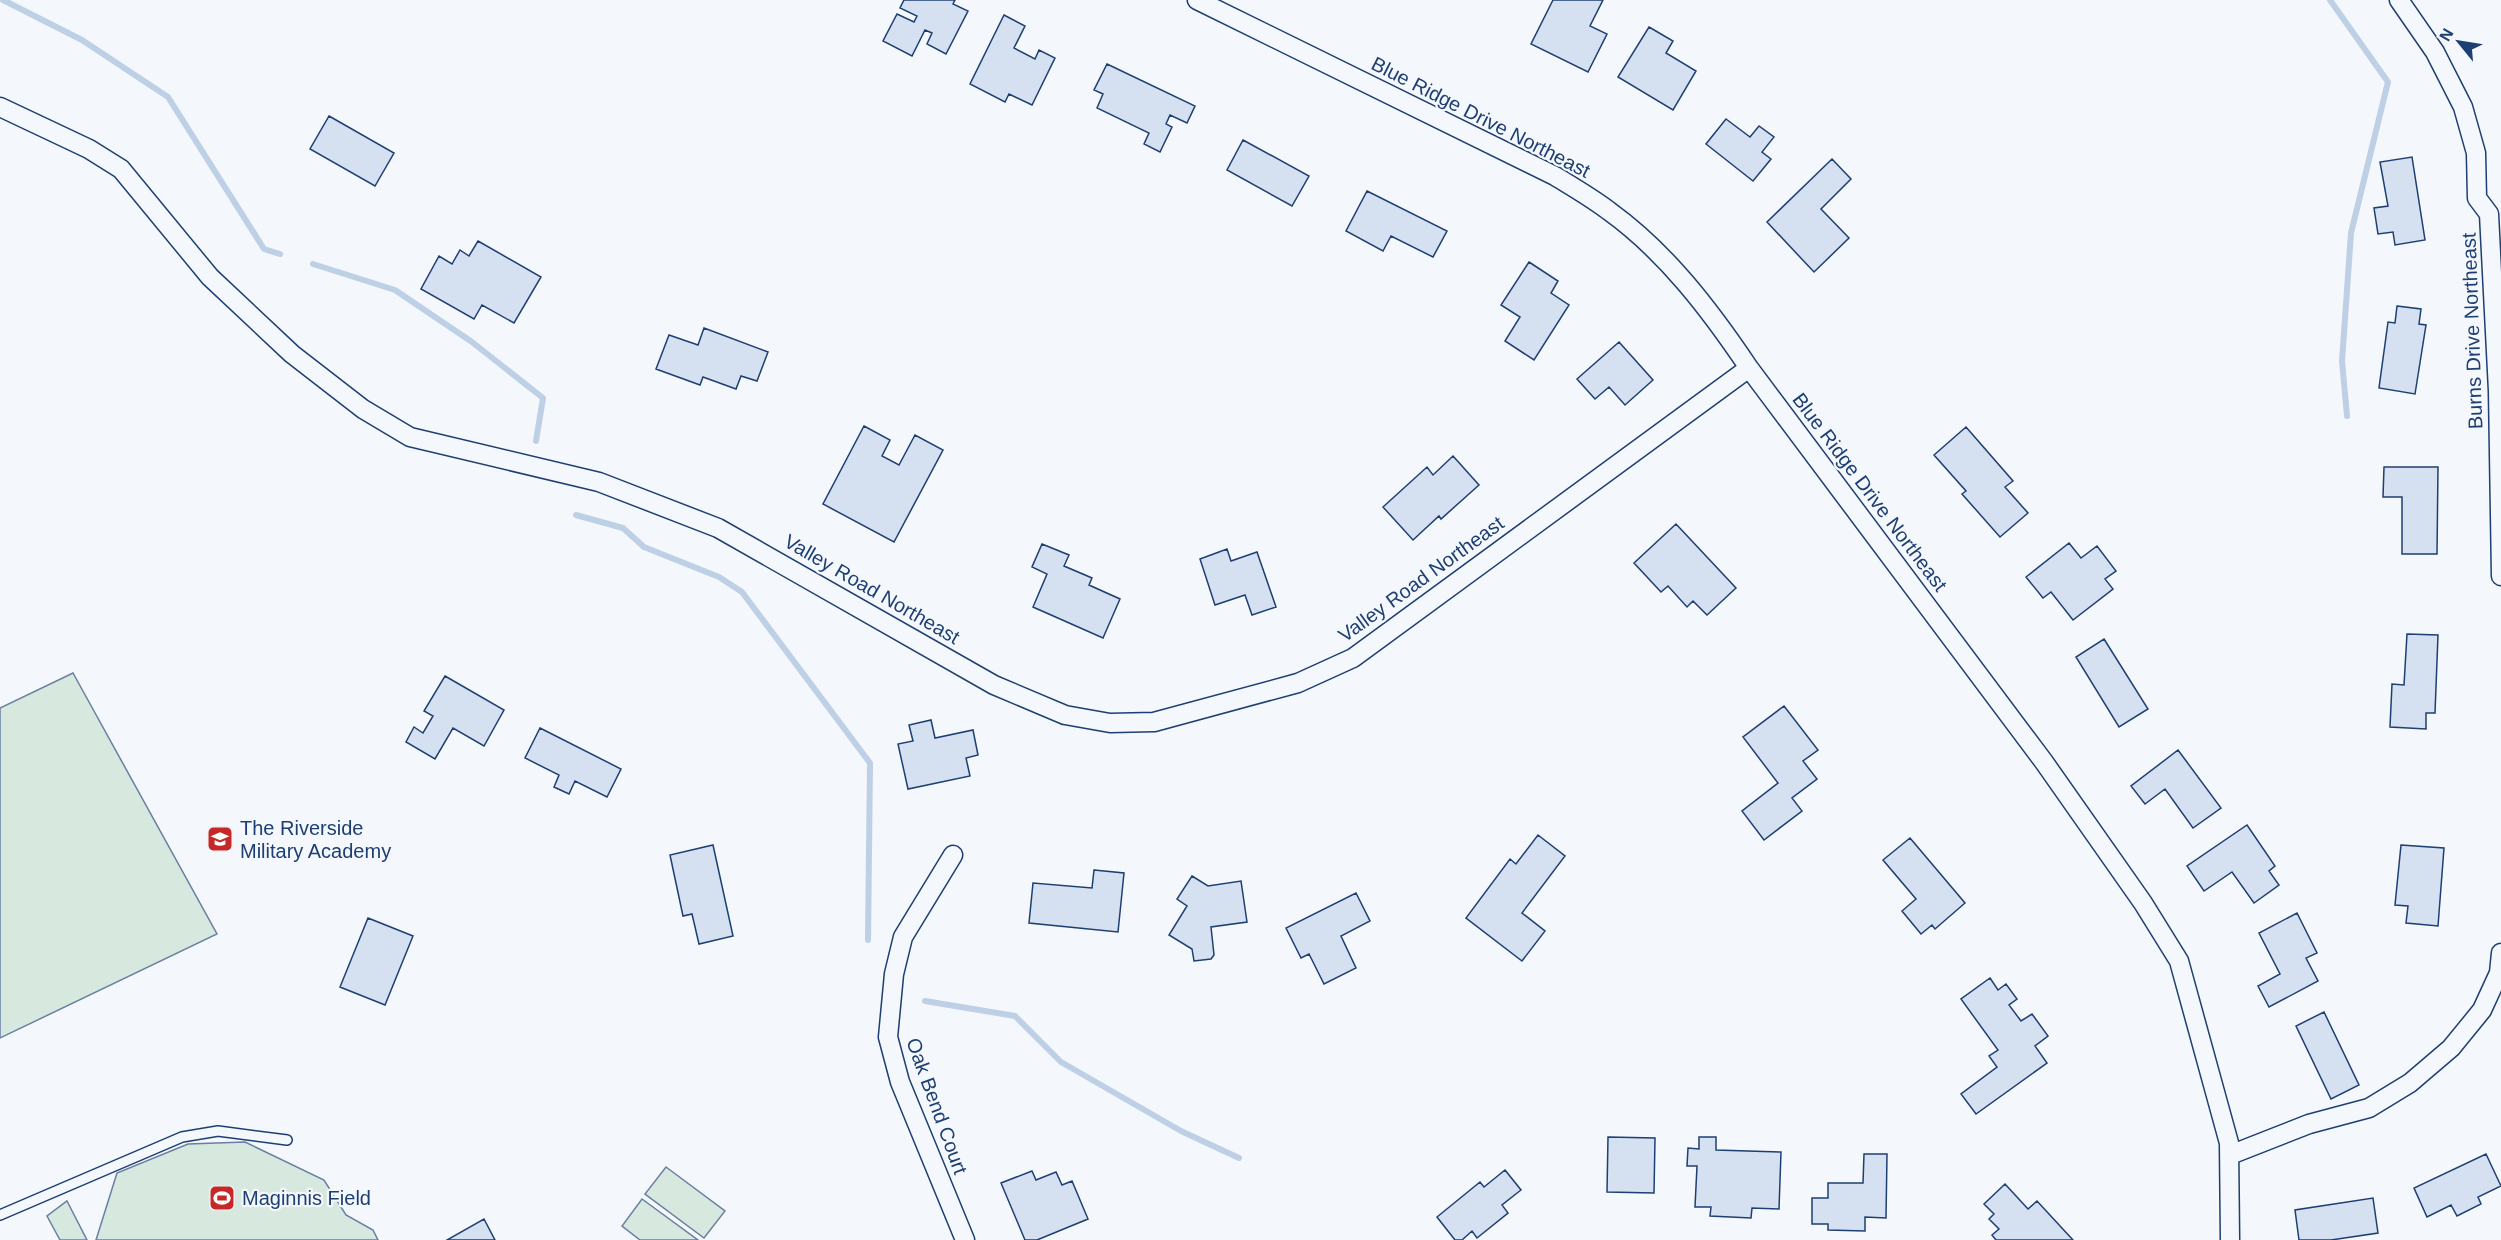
<svg xmlns="http://www.w3.org/2000/svg" width="2501" height="1240" font-family="Helvetica,sans-serif">
<style>
.green{fill:#d7e8df;stroke:#687fa3;stroke-width:1.5}
.lines{fill:none;stroke-linecap:round;stroke-linejoin:round}
.stream{stroke:#bed0e5;stroke-width:6}
.building{fill:#d5e0f0;stroke:#1d3f73;stroke-width:1.5}
.service-casing{stroke:#1d3f73;stroke-width:12}
.minor-casing{stroke:#1d3f73;stroke-width:21}
.service{stroke:#f4f7fb;stroke-width:9}
.minor{stroke:#f4f7fb;stroke-width:18}
.labels{text-anchor:middle;stroke-width:4.5;stroke-linejoin:round;paint-order:stroke}
.street-label{font-size:20px;fill:#1d3f73;stroke:#f4f7fb}
.poi-label{font-size:20px;fill:#1d3f73;stroke:#f4f7fb;text-anchor:start}
</style>
<rect width="100%" height="100%" fill="#f4f7fb"/>
<path class="green" d="M73,673L217,934L0,1038V708Z
M245,1142L324,1180L346,1215L373,1230L378,1240H96L117,1173L188,1144Z
M666,1167L725,1211L704,1238L645,1194Z
M642,1199L698,1240H640L622,1226Z
M67,1201L87,1240H60L47,1216Z"/>
<g class="lines">
<path class="stream" d="M3,0L82,40L168,97L264,249L280,254
M2330,0L2388,82L2351,233L2342,361L2347,416
M313,264L395,290L472,342L543,398L536,441
M576,515L623,528L644,547L719,577L742,592L870,763L868,940
M925,1001L1015,1016L1061,1062L1181,1131L1239,1158"/>
</g>
<path class="building" d="M904,0H955L953,4L968,11L946,54L927,44L932,33L925,30L912,56L883,41L897,14L914,22L917,16L900,8Z
M1553,0H1603L1590,26L1607,34L1588,72L1531,44Z
M1004,15L1025,26L1014,48L1035,59L1039,50L1055,58L1032,105L1009,94L1005,102L970,84Z
M1649,27L1673,41L1666,53L1696,71L1673,110L1618,77Z
M1107,64L1195,106L1187,123L1170,115L1166,124L1172,127L1160,152L1144,144L1149,133L1097,108L1103,94L1094,90Z
M329,116L394,153L375,186L310,149Z
M1726,119L1750,137L1759,126L1774,137L1762,152L1771,159L1753,181L1706,144Z
M1243,140L1309,176L1292,206L1227,170Z
M2412,157L2425,240L2395,245L2393,232L2378,234L2374,208L2388,206L2380,162Z
M1832,159L1851,179L1821,209L1849,238L1814,272L1767,222Z
M1367,191L1447,231L1433,257L1391,236L1383,251L1346,231Z
M478,241L541,277L514,323L482,305L474,319L421,289L439,256L452,264L460,250L469,256Z
M1529,262L1558,281L1551,293L1569,305L1534,360L1505,341L1520,317L1501,305Z
M2397,306L2421,309L2419,324L2426,325L2415,394L2379,388L2388,322L2395,323Z
M704,328L768,352L757,381L741,376L736,389L703,377L700,385L656,369L669,335L698,345Z
M1619,342L1653,380L1625,405L1609,387L1595,399L1577,379Z
M864,426L890,440L882,456L899,465L915,435L943,450L894,542L823,504Z
M1966,427L2013,481L2005,487L2028,513L2000,537L1962,494L1966,491L1934,455Z
M1453,456L1479,485L1441,519L1439,516L1413,540L1383,507L1427,467L1433,475Z
M2384,467H2438L2437,554H2402V497H2383Z
M1676,524L1736,588L1707,615L1693,601L1687,607L1668,586L1661,592L1634,563Z
M2069,543L2081,558L2097,546L2116,571L2105,579L2113,589L2073,620L2051,592L2043,598L2026,577Z
M1042,544L1069,555L1064,566L1092,578L1089,585L1120,599L1103,638L1033,607L1047,574L1032,567Z
M1227,549L1231,561L1257,552L1276,607L1252,615L1245,595L1215,605L1200,559Z
M2407,634L2438,635L2435,713H2426V729L2390,727L2392,684L2404,685Z
M2104,639L2148,709L2119,727L2076,657Z
M445,676L504,710L484,746L453,728L435,759L406,742L414,727L423,733L433,716L424,711Z
M1784,706L1818,750L1803,761L1817,779L1792,798L1802,811L1764,840L1742,811L1778,783L1743,737Z
M931,720L935,738L973,730L978,755L966,758L970,776L908,789L898,744L913,741L909,725Z
M540,728L621,769L607,797L575,781L569,794L554,787L559,775L525,758Z
M2178,750L2221,808L2193,828L2165,789L2145,804L2131,786Z
M2247,825L2275,866L2269,871L2279,885L2254,903L2232,872L2204,891L2187,866Z
M1538,835L1565,856L1522,913L1545,931L1522,961L1466,918L1510,859L1516,864Z
M1910,838L1965,903L1935,929L1932,925L1921,934L1902,911L1916,899L1883,860Z
M713,845L733,936L699,944L692,914L683,916L670,855Z
M2401,845L2444,848L2438,926L2406,923L2408,906L2395,905Z
M1094,870L1124,873L1118,932L1029,923L1033,883L1092,888Z
M1192,876L1208,886L1241,881L1247,922L1211,927L1214,955L1211,959L1194,961L1192,949L1169,935L1187,906L1177,899Z
M1356,893L1370,921L1341,936L1356,968L1324,984L1309,954L1301,958L1286,928Z
M2297,913L2317,953L2306,958L2318,981L2269,1007L2258,986L2280,974L2259,933Z
M368,918L413,936L385,1005L340,987Z
M1990,978L1998,990L2006,984L2017,999L2009,1005L2021,1021L2032,1014L2048,1036L2035,1046L2047,1063L1976,1114L1961,1094L1997,1067L1989,1056L1998,1050L1961,999Z
M2324,1012L2359,1085L2331,1099L2296,1026Z
M1608,1137L1655,1138L1654,1193L1607,1192Z
M1608,1137L1655,1138L1654,1193L1607,1192Z
M1699,1137H1716V1150L1781,1152L1779,1209L1752,1208L1751,1218L1710,1216L1711,1207H1695L1697,1166H1687L1688,1148L1699,1149Z
M1864,1154H1887L1886,1218L1865,1217V1231L1828,1230V1224H1812V1198H1828V1183H1863Z
M2486,1154L2501,1186L2478,1197L2481,1204L2457,1216L2451,1205L2427,1217L2414,1188Z
M1505,1170L1521,1190L1502,1205L1508,1213L1477,1238L1472,1231L1462,1240H1455L1437,1217L1480,1182L1484,1187Z
M1032,1171L1036,1180L1056,1172L1062,1185L1072,1181L1088,1219L1037,1240H1025L1001,1183Z
M2005,1184L2028,1209L2037,1201L2073,1240H1996L1992,1235L1999,1229L1989,1219L1994,1214L1984,1204Z
M2373,1198L2378,1233L2331,1240H2299L2295,1210Z
M2373,1198L2378,1233L2331,1240H2299L2295,1210Z
M484,1219L495,1240H447Z"/>
<g class="lines">
<g class="service-casing">
<path id="service" d="M0,1215L182,1137L218,1131L287,1140"/>
</g>
<g class="minor-casing">
<path id="minor" d="M1197,0L1555,176C1573,187 1592,198 1609,211C1666,252 1710,310 1749,368L2044,762L2143,903L2179,961L2229,1143L2230,1240
M2399,0L2435,52L2463,107L2476,153L2477,198L2489,214L2498,391L2501,576
M0,107L89,149L121,169L210,277L292,354L363,409L410,437L599,482L718,528L994,685L1065,715L1110,723L1154,722L1298,683L1353,658L1749,368
M953,855L903,937L894,974L888,1037L900,1082L965,1240
M2230,1155L2309,1124L2369,1108L2410,1083L2451,1048L2482,1010L2499,973L2501,953"/>
</g>
<use href="#service" class="service"/>
<use href="#minor" class="minor"/>
</g>
<defs>
<g id="school-square" transform="scale(1.35)"><rect x="-9" y="-9" width="18" height="18" rx="4" fill="#c62828" stroke="#f4f7fb"/><path d="M0-5L7-2L0 1L-7-2ZM-4 1L0 2.5L4 1V4Q0 6-4 4Z" fill="#fff"/></g>
<g id="stadium-square" transform="scale(1.35)"><rect x="-9" y="-9" width="18" height="18" rx="4" fill="#c62828" stroke="#f4f7fb"/><path d="M0-5a6.5 5 0 1 0 0 10a6.5 5 0 1 0 0-10ZM-3.5-1.8h7v3.6h-7Z" fill="#fff"/></g>
</defs>
<g fill-rule="evenodd">
<use href="#school-square" x="220" y="839"/>
<use href="#stadium-square" x="222" y="1198"/>
</g>
<g class="labels">
<g class="street-label">
<text transform="translate(1481 117) rotate(27)" y="7">Blue Ridge Drive Northeast</text>
<text transform="translate(2472 331) rotate(-92)" y="7">Burns Drive Northeast</text>
<text transform="translate(1870 492) rotate(53)" y="7">Blue Ridge Drive Northeast</text>
<text transform="translate(1421 579) rotate(-36)" y="7">Valley Road Northeast</text>
<text transform="translate(872 589) rotate(30)" y="7">Valley Road Northeast</text>
<text transform="translate(937 1106) rotate(70)" y="7">Oak Bend Court</text>
</g>
<g class="poi-label">
<text x="240" y="835">The Riverside<tspan x="240" dy="23">Military Academy</tspan></text>
<text x="242" y="1205">Maginnis Field</text>
</g>
</g>
<g transform="translate(2459 42) rotate(300)" stroke="#f4f7fb" stroke-width="4.5" paint-order="stroke">
<path d="M0-4.5L10 22L0 15L-10 22Z" fill="#1d3f73"/>
<text y="-9" font-size="16" font-weight="bold" text-anchor="middle" fill="#1d3f73">N</text>
</g>
</svg>
